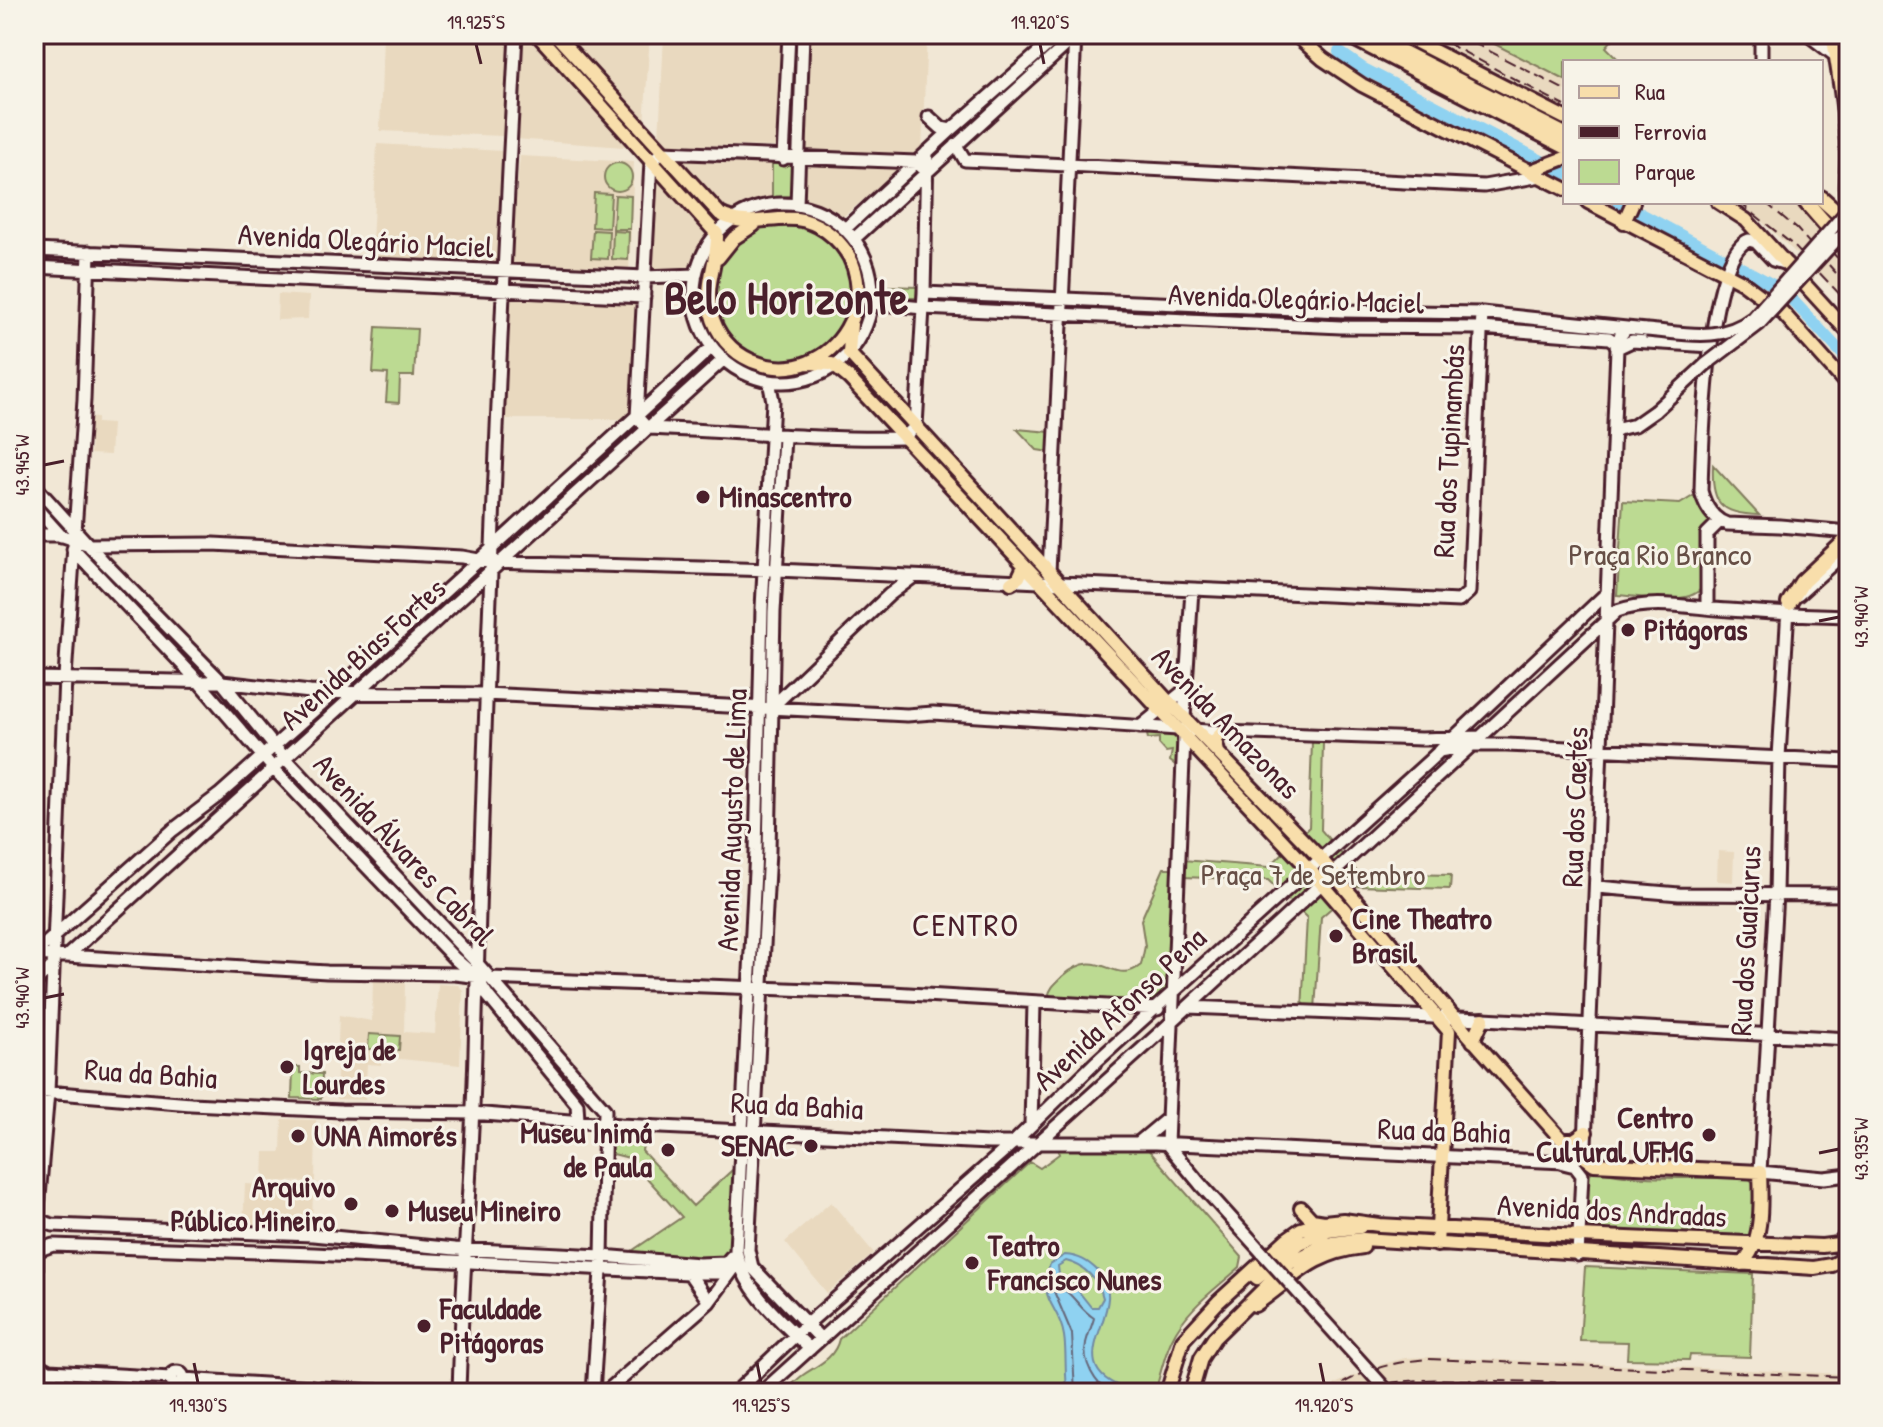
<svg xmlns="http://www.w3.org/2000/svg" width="1883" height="1427" font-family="'Patrick Hand',sans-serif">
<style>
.built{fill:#e9d9bf}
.green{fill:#bcda92;stroke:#837c5e;stroke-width:2}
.water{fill:#8fd2f1;stroke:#738aa2;stroke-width:2;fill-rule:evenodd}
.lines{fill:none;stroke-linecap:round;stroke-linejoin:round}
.shore{stroke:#66677a;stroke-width:2}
.river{stroke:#8fd2f1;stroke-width:12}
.secondary-casing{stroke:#4a1f2b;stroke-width:17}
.primary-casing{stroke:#4a1f2b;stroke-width:18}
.highway-casing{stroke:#4a1f2b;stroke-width:20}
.secondary{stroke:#f7f3e8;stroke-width:11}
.primary{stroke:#f8deab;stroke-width:12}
.highway{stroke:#f8deab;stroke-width:14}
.rail{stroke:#4a1f2b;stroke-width:2;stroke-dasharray:12 6;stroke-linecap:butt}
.secondary-bridge-casing{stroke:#4a1f2b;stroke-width:17;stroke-linecap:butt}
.secondary-bridge{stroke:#f7f3e8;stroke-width:11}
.ticks{fill:none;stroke:#4a1f2b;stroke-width:3}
.poi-dot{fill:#4a1f2b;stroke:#f7f3e8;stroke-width:3}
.labels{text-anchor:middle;stroke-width:6;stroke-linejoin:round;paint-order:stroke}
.street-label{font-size:30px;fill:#4a1f2b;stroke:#f7f3e8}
.poi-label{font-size:30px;font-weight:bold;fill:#4a1f2b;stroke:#f7f3e8;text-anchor:start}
.park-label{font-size:30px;fill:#664e45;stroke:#f7f3e8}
.neighbourhood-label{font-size:32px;letter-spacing:2px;fill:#4a1f2b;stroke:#f7f3e8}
.town-label{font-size:46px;font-weight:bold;fill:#4a1f2b;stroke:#f7f3e8}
.neatline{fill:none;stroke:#4a1f2b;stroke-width:3}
.ticks-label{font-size:20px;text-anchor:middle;fill:#4a1f2b}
</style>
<rect width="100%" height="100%" fill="#f1e7d5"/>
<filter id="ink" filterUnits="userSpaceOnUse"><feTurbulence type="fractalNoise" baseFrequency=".0125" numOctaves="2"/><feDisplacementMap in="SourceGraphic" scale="16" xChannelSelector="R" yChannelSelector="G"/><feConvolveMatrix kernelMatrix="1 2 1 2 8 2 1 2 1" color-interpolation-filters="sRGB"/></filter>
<g filter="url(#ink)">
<path class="built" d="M383,34H510L503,136L380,131Z
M521,34H529L627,139L624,147L515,139Z
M567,34H650L644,125Z
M664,34H781L776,147L663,144L659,139Z
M806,34H927L922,150L913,157L802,155Z
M1422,34H1592L1621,62H1565V109L1446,49Z
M377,144L503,151L499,267L371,263Z
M520,156L634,162L629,273L509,269Z
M687,158L772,159V197L745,203L727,213L682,163Z
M805,163L895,165L899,171L841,218L819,206L804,202Z
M661,179L708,229L691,270L649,272L657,181Z
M1732,202H1794L1849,261V307L1824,279L1760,220Z
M278,294L309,296L308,319L277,320Z
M506,296L636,302L634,410L626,419H499Z
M88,417L97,418V423L112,424L110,455L90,454L91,443H86Z
M1718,851L1734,852L1733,882L1717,881Z
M373,980L405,982L404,1032L435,1034L438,984L458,985L463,990L460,1065L381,1057V1065L367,1064L365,1100L336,1099L339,1015L372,1021Z
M282,1119L316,1120L315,1182L263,1181L264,1152H281Z
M245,1184L313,1187L312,1228L243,1226Z
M831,1202L874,1253L827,1293L785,1242Z
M1429,1357L1849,1374V1393H1323L1337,1383L1379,1365L1405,1358Z"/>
<path class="green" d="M1475,34H1592L1599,40L1595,34H1606L1612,40L1606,47L1621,62H1565V80Z
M772,159L794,161L793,196L772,197Z
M604 177a14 14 0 1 1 28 0a14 14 0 1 1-28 0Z
M594,193L611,194L609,228L592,227Z
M615,195L631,196L630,229H613Z
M714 293a69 69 0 1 1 138 0a69 69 0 1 1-138 0Z
M593,230L609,231L608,259L591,258Z
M613,231L629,232L628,260L612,259Z
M880,279L887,286L917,287L916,298H879Z
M376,327L417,329L414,376H400L399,403L386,402L388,374L373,373Z
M1017,429L1050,432V452L1037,450Z
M1713,465L1759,515C1720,514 1711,503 1713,465Z
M1693,496L1713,520L1702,533L1701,589C1686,606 1638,596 1617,595L1623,501L1680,504Z
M1176,728L1184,737L1178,767L1170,761L1172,751L1166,752L1159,744V738L1148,739L1146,730Z
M1312,742L1323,743L1321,830L1358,873L1451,875L1450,889L1357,886L1321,917L1315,1010H1302L1307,918L1268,880L1182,877L1183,860L1269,867L1309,827Z
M1164,868H1179L1172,993L1160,1006L1051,1001L1048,997C1050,987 1056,983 1063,976C1101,943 1113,988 1141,965L1145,946L1141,920Z
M369,1034L400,1036L399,1050L368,1049Z
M293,1067H300V1073L322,1074L321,1099L292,1098Z
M605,1123L646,1126L642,1151L693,1206L742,1161L736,1250L726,1263L623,1257L682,1217L629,1158L605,1152Z
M1056,1146L1146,1147L1242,1257L1240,1267C1216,1289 1186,1309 1172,1339C1164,1356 1160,1375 1155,1393H783C790,1387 796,1380 803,1375C818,1365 835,1358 839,1339L1030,1162L1040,1168L1059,1154Z
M1594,1169C1637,1182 1703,1177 1749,1178L1755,1185L1753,1233L1751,1237L1586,1229L1588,1176Z
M1585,1267L1753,1274L1750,1357L1690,1355L1689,1360L1627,1359L1628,1342L1580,1341Z"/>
<path class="water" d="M1065,1255C1079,1256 1088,1261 1098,1271C1136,1309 1049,1366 1130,1390L1131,1393H1068C1064,1374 1067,1355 1064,1336C1059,1303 1037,1303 1050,1264ZM1066,1261C1084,1265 1099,1280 1103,1298L1098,1307H1091L1075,1287L1059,1275L1058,1266Z"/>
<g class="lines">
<path class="shore" d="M1075,1393L1072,1334L1053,1289L1056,1285C1073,1292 1079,1309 1094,1318C1092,1326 1088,1334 1086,1343C1082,1361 1095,1385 1111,1393"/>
<path class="river" d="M1339,52L1362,68L1565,173
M1619,202L1784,291L1849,361"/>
<g class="secondary-casing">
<path id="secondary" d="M1807,34L1836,56
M1761,62V34
M929,117L941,128L951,130
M956,145L965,160L1484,186L1541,176
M783,159L789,34
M927,172L916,162L662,152L651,162L637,417L647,428C732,431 817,440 903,438L916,426L923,308L924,293L927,152
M694 293a89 89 0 1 1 178 0a89 89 0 1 1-178 0Z
M797,205L803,34
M846,228L951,130L1060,34
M855,238L1078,34
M34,250L645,277L696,275
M1787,264L1773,260L1756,242L1749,240C1707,255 1702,448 1701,491C1705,506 1712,519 1727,524L1780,526L1849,532
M34,267L644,297
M924,293L1342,311L1482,313L1646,330
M872,303L923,308L1341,327L1481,328L1609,338L1615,342L1617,348
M1617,348L1632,341L1711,346
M769,381L773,401L762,608L756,851L736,1250C743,1290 782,1322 810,1349
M1614,430L1635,425L1655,411
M784,437L774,612L769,851L748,1250L752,1267L820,1338
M34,485L104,562L222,682L274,746L477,963L605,1110L602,1256L593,1393
M34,506L61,536
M34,535H60L90,545L213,544L462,557L490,562L777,570L1459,601L1469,592L1482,313
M73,549L199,682L273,768L345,844L455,959L476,977L488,996L577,1104L578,1120
M1049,572L1075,36
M1798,595L1849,549
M1707,608V534L1719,522
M1788,608L1779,757L1776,893L1760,1172L1824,1178L1849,1175
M34,678L222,682L310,692L485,694L907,715L933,713L1223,732L1421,739L1481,737
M772,707L889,595L913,577
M1184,718L1192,589
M1140,727L1185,690
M1439,751L1473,745H1506L1849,761
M1597,887L1679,894L1849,895
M34,954L327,972L455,974L489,978L892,993L1158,1009
M34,954L173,830L219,795L335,692L712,347
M67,956L724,359
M34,983L53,966
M1188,1007L1483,1019L1849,1039
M34,1091L191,1104L341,1111L472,1113L620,1125L989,1143H1155L1564,1162L1575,1159L1585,1145L1617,348L1620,336L1626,329
M1031,1125L1034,1003
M1138,1143L1168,1118
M1167,1144L1184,737
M1167,1144L1201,1185
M1563,1163L1575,1166L1582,1175L1578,1255
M37,1220L53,1225L313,1235L455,1249L602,1256L699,1264L726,1263L731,1257
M36,1251L53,1245L314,1254L689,1273H719L739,1261
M689,1273L709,1302
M36,1359L40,1366L49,1371L171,1378
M171 1378a6 6 0 1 1 12 0a6 6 0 1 1-12 0Z
M183,1379L312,1387
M321,1388L411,1393
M35,1393L37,1220L48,1092L65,677L84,400L89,252
M459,1393C462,1279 472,1165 475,1052C484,712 498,373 516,34
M605,1393L709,1302L735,1267
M735,1393L806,1325L1013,1143L1097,1061L1429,761L1606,594
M761,1393L1164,1029L1617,611C1653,598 1692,608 1729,610C1769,613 1809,615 1849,616"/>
</g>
<g class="primary-casing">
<path id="primary" d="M537,34L717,234C718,261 704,285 711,312C716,334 731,352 752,361C833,395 899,284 826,231C787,203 757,234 720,214L555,34
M1295,34L1323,59L1362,85L1565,189
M1401,34L1565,118
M1832,34C1839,74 1845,113 1848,153C1849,170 1842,187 1849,203
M1843,34L1849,71
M1531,171L1565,158
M1588,202L1742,282L1782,312L1849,387
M1718,202L1746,220L1849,333
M1624,222L1633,202
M718,258L734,238L754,225
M851,324L849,353L1166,699L1321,859L1467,1033L1562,1140L1594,1164L1760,1172C1761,1200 1764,1245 1741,1264
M807,363L832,364L849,378L1310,870L1449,1031L1437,1245
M1011,583L1019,577L1024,566
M1218,752L1215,740L1223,732
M1473,1041L1483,1019
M1562,1140H1574L1586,1132
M1301,1208L1312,1220L1324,1222
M1251,1273L1257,1278L1300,1243L1328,1231L1360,1227
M1255,1305C1295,1277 1311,1253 1363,1247
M1167,1393L1183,1340L1218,1302L1287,1239L1301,1229L1324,1222L1343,1220L1379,1225L1579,1236L1822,1246L1838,1244L1849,1232
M1191,1393L1201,1358L1214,1338L1290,1263L1326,1244L1363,1239L1814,1268L1832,1265L1849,1257"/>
</g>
<g class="highway-casing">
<path id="highway" d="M1346,34L1565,146
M1366,34L1565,135
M1821,198L1849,223
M1806,202L1849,251
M1789,603L1802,582L1849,538"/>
</g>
<use href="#secondary" class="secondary"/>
<use href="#primary" class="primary"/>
<use href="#highway" class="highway"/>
<path class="rail" d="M1430,34L1565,106
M1456,34L1565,90
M1739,202L1793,245L1849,304
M1765,202L1797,229L1836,273
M1829,249L1849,270
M1328,1393C1358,1371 1391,1362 1428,1359L1849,1377
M1353,1393C1404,1375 1444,1380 1497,1381C1578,1382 1660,1389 1741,1393"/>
<g class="secondary-bridge-casing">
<path id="secondary-bridge" d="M1646,330C1685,333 1720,343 1753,318L1849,209
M1655,411L1705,365L1759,324L1837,239L1849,233
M1201,1185L1389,1393"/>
</g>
<use href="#secondary-bridge" class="secondary-bridge"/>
</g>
</g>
<path class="ticks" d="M476,44L481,64M1040,44L1044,64M44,465L64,461M1819,621L1839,617M44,998L64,994M1819,1153L1839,1149M194,1363L198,1383M757,1363L761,1383M1320,1363L1324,1383"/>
<g class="poi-dot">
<circle cx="703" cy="497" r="8"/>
<circle cx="1628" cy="630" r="8"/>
<circle cx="1336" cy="936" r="8"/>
<circle cx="287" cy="1067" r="8"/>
<circle cx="1709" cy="1135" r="8"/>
<circle cx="298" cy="1136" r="8"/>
<circle cx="811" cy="1146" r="8"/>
<circle cx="668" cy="1150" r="8"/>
<circle cx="351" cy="1204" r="8"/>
<circle cx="392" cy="1211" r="8"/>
<circle cx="972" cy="1263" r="8"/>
<circle cx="424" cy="1326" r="8"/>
</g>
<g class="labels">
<g class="street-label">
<text transform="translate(366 241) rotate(3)" y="10">Avenida Olegário Maciel</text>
<text transform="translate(1296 299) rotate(2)" y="10">Avenida Olegário Maciel</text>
<text transform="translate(1449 451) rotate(-87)" y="10">Rua dos Tupinambás</text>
<text transform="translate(363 654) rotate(-42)" y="10">Avenida Bias Fortes</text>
<text transform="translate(1226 723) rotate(46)" y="10">Avenida Amazonas</text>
<text transform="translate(1575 807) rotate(-88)" y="10">Rua dos Caetés</text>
<text transform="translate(732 820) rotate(-88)" y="10">Avenida Augusto de Lima</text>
<text transform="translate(404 850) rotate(47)" y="10">Avenida Álvares Cabral</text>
<text transform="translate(1746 941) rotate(-87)" y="10">Rua dos Guaicurus</text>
<text transform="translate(1120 1009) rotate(-43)" y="10">Avenida Afonso Pena</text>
<text transform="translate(151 1074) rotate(4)" y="10">Rua da Bahia</text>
<text transform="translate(797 1106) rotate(3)" y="10">Rua da Bahia</text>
<text transform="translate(1444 1131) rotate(2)" y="10">Rua da Bahia</text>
<text transform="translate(1612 1211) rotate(3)" y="10">Avenida dos Andradas</text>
</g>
<g class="poi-label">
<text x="719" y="507">Minascentro</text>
<text x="1644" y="640">Pitágoras</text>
<text x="1352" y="929">Cine Theatro<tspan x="1352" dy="34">Brasil</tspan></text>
<text x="303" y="1060">Igreja de<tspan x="303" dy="34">Lourdes</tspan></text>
<text x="1693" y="1128" text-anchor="end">Centro<tspan x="1693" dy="34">Cultural UFMG</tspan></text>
<text x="652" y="1143" text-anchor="end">Museu Inimá<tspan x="652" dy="34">de Paula</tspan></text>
<text x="314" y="1146">UNA Aimorés</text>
<text x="795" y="1156" text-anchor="end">SENAC</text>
<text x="335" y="1197" text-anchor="end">Arquivo<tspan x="335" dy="34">Público Mineiro</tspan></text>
<text x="408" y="1221">Museu Mineiro</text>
<text x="988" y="1256">Teatro<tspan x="988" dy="34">Francisco Nunes</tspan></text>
<text x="440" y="1319">Faculdade<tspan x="440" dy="34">Pitágoras</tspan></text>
</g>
<g class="park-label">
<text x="1660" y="565">Praça Rio Branco</text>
<text x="1313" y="885">Praça 7 de Setembro</text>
</g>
<g class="neighbourhood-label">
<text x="966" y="936">CENTRO</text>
</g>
<g class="town-label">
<text x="786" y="314">Belo Horizonte</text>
</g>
</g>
<rect width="1883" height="1427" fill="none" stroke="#f7f3e8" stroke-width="88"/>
<rect x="1563" y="60" width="260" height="144" fill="#f7f3e8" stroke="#b29e9c" stroke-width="2"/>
<rect x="1579" y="86" width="40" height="12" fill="#f8deab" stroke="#b29e9c" stroke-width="2"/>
<text x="1635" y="100" font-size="24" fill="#4a1f2b">Rua</text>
<rect x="1579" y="126" width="40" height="12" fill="#4a1f2b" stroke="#b29e9c" stroke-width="2"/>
<text x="1635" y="140" font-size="24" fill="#4a1f2b">Ferrovia</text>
<rect x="1579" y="160" width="40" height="24" fill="#bcda92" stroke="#b29e9c" stroke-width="2"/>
<text x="1635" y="180" font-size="24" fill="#4a1f2b">Parque</text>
<rect x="44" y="44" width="1795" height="1339" class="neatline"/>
<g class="ticks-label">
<text x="476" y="29">19.925°S</text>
<text x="1040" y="29">19.920°S</text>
<text transform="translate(22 465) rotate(-90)" y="7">43.945°W</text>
<text transform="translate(1861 617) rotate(-90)" y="7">43.940°W</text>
<text transform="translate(22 998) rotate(-90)" y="7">43.940°W</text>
<text transform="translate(1861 1149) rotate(-90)" y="7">43.935°W</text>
<text x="198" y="1412">19.930°S</text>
<text x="761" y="1412">19.925°S</text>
<text x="1324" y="1412">19.920°S</text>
</g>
</svg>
